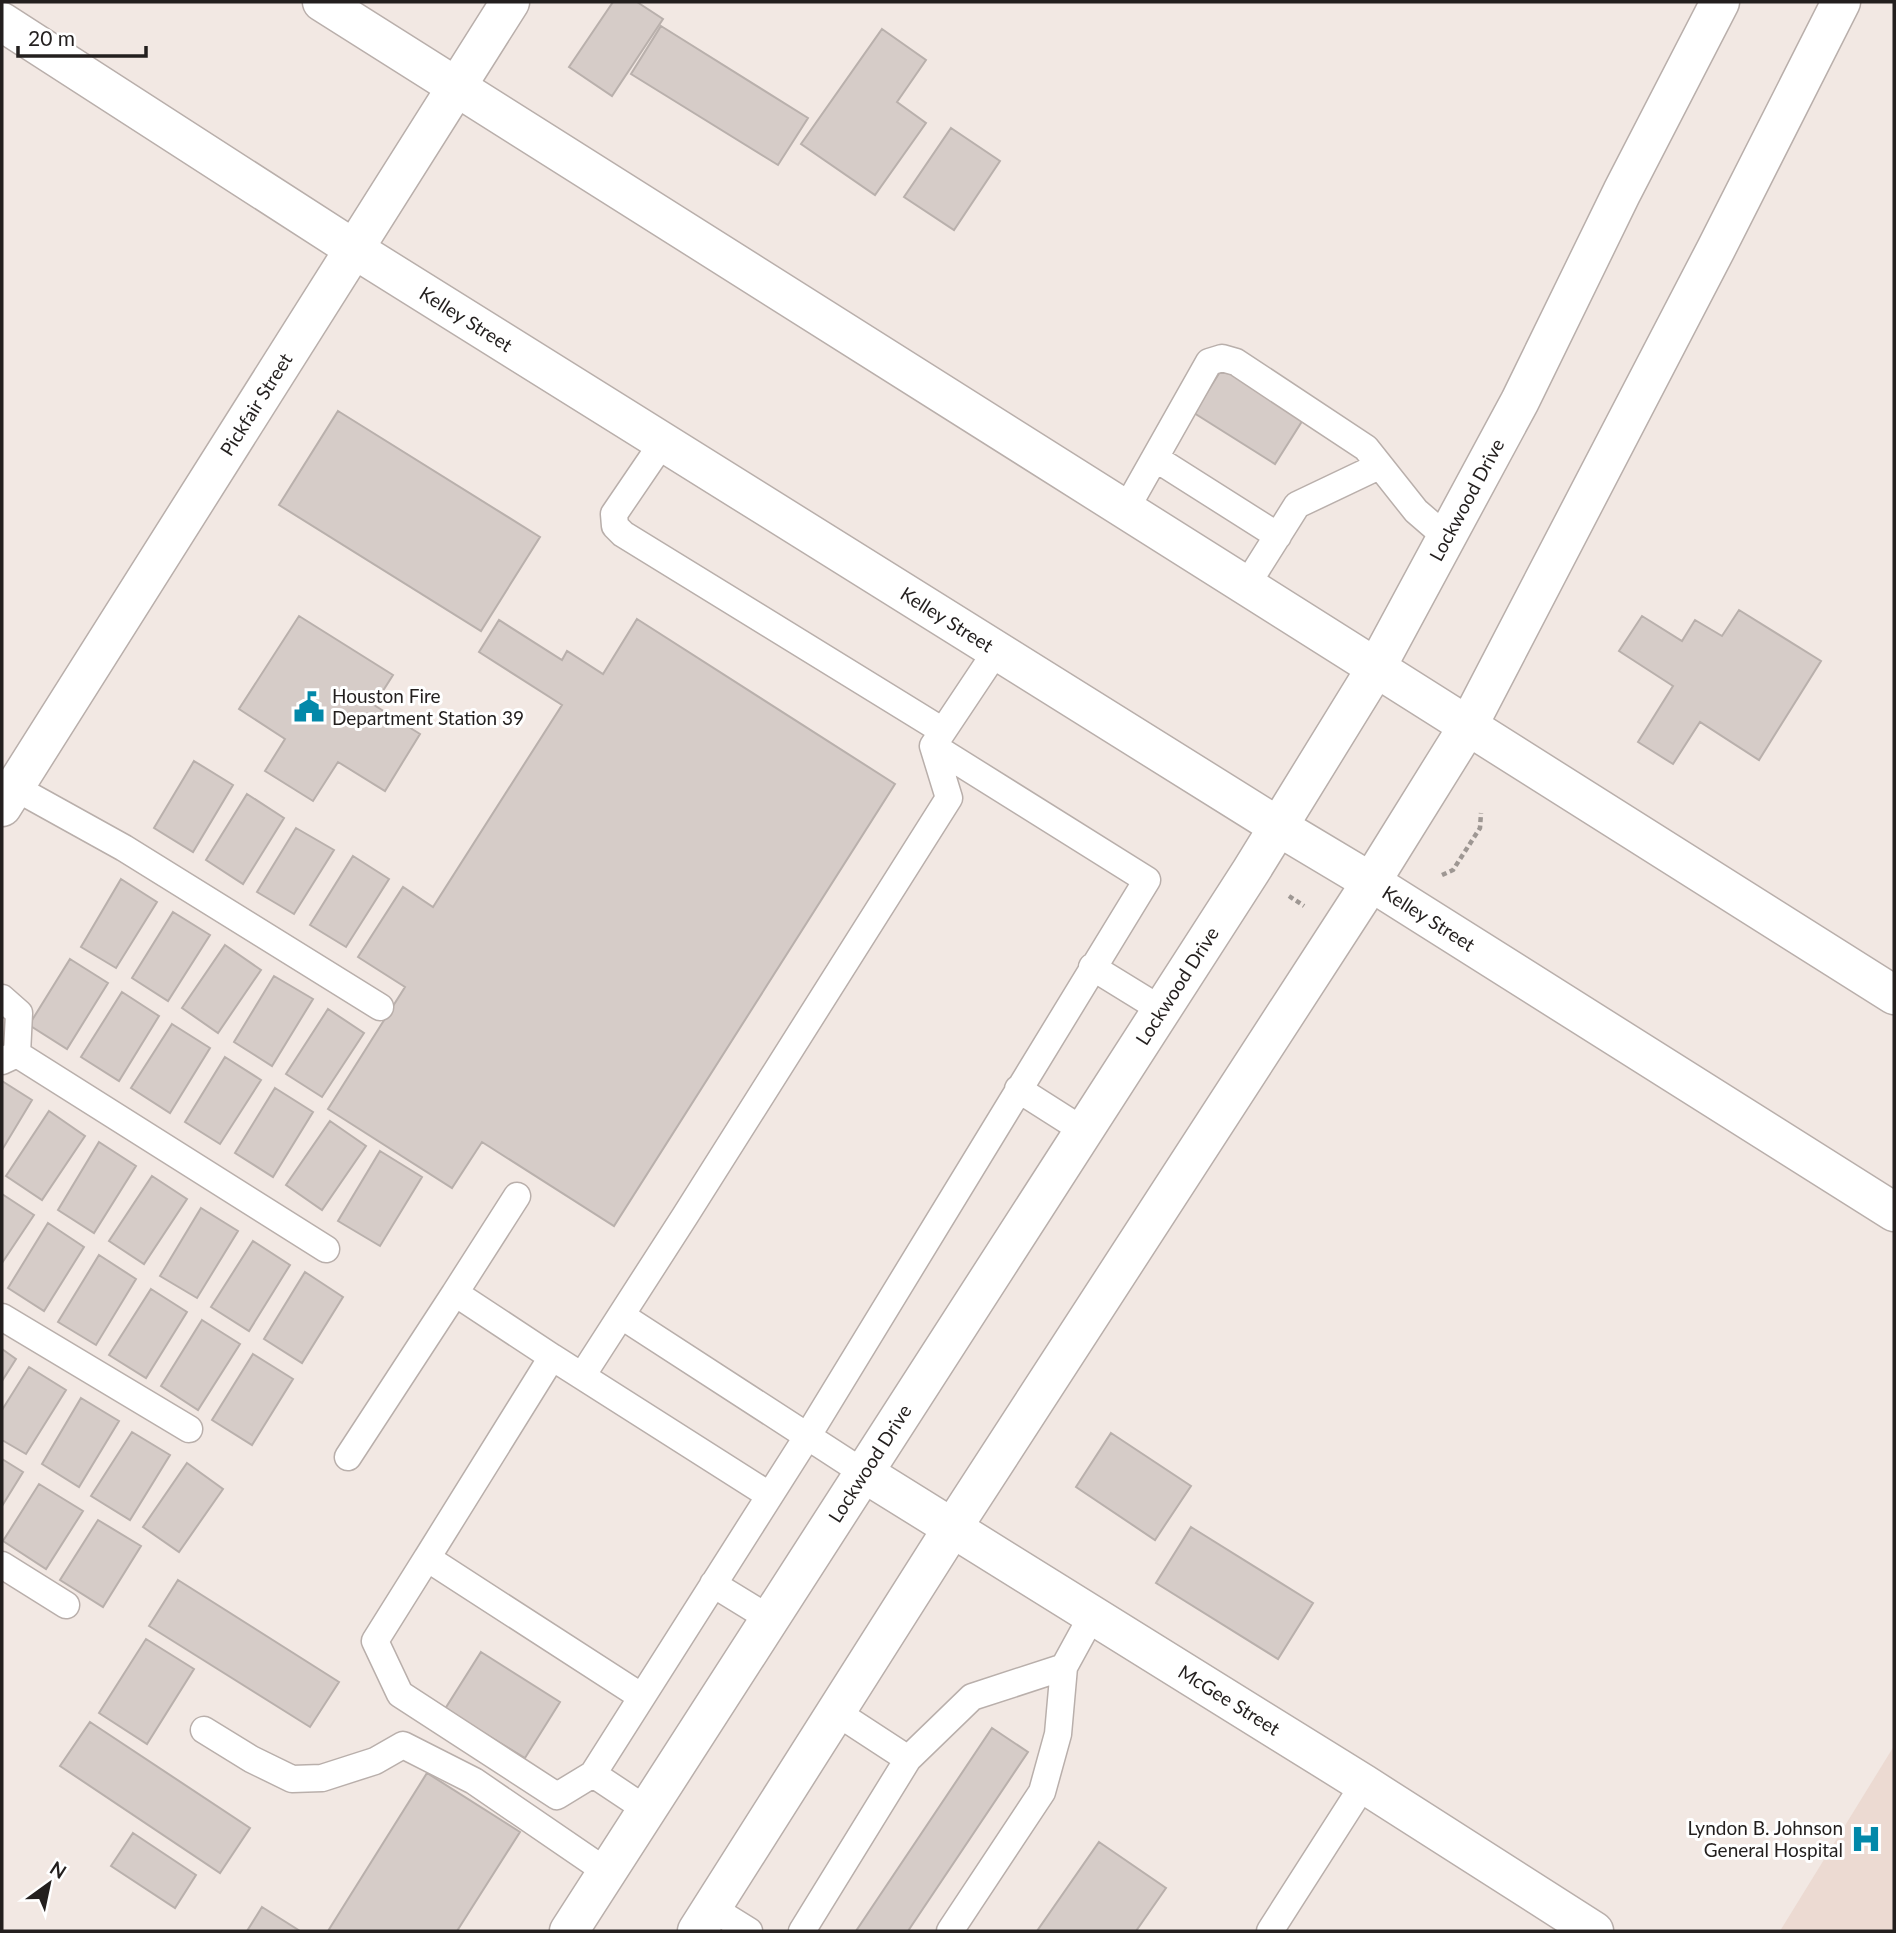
<svg xmlns="http://www.w3.org/2000/svg" width="1896" height="1933" font-family="Lato,sans-serif">
<style>
.built{fill:#ecdad2}
.building{fill:#d6ccc8;stroke:#b9b0ac;stroke-width:2}
.lines{fill:none;stroke-linecap:round;stroke-linejoin:round}
.service-casing{stroke:#b9afab;stroke-width:29}
.minor-casing{stroke:#b9afab;stroke-width:41}
.secondary-casing{stroke:#b9afab;stroke-width:41}
.path{stroke:#9e9793;stroke-width:4.5;stroke-dasharray:5 3.5;stroke-linecap:butt}
.service{stroke:#fff;stroke-width:26}
.minor{stroke:#fff;stroke-width:38}
.secondary{stroke:#fff;stroke-width:38}
.labels{text-anchor:middle;stroke-width:6;stroke-linejoin:round;paint-order:stroke}
.street-label{font-size:19px;fill:#231f1e;stroke:#fff}
.poi-label{font-size:19px;fill:#231f1e;stroke:#fff;text-anchor:start}
</style>
<rect width="100%" height="100%" fill="#f2e8e3"/>
<path class="built" d="M1894,1746V1931H1780Z"/>
<path class="building" d="M613,2H637L663,19L612,96L569,67Z
M661,26L808,118L778,165L631,74Z
M882,29L926,60L897,102L926,123L875,195L801,144Z
M951,128L1000,161L954,230L904,197Z
M1225,364L1306,415L1275,464L1194,413Z
M338,411L540,537L481,631L279,505Z
M1739,610L1821,661L1759,760L1700,722L1673,764L1638,742L1673,686L1619,651L1642,616L1682,641L1695,620L1722,636Z
M299,616L393,675L374,705L420,734L385,791L338,762L313,801L265,771L285,739L239,709Z
M637,619L895,784L614,1226L482,1142L452,1188L328,1109L405,987L358,957L403,887L433,907L562,705L479,652L499,620L562,660L567,651L603,674Z
M194,761L233,785L193,852L154,828Z
M247,794L284,818L243,884L206,860Z
M296,828L334,850L294,914L257,892Z
M353,856L389,879L346,947L310,925Z
M121,879L157,902L116,968L81,947Z
M173,912L210,935L168,1001L132,978Z
M225,945L261,970L218,1033L182,1008Z
M70,959L108,983L67,1049L29,1025Z
M274,976L313,999L272,1066L234,1042Z
M122,992L159,1016L119,1081L81,1057Z
M328,1009L364,1033L322,1097L286,1074Z
M172,1024L210,1048L170,1113L131,1088Z
M225,1057L261,1080L220,1144L185,1122Z
M2,1081L32,1100L2,1150Z
M275,1088L313,1112L273,1177L235,1153Z
M49,1111L85,1136L42,1200L6,1176Z
M330,1121L366,1146L322,1210L286,1185Z
M99,1142L136,1166L94,1233L58,1210Z
M380,1151L422,1177L380,1246L338,1221Z
M152,1176L187,1199L144,1264L109,1241Z
M2,1194L34,1215L2,1263Z
M201,1208L238,1231L197,1298L160,1276Z
M48,1223L84,1247L44,1311L8,1288Z
M253,1241L290,1265L249,1331L211,1307Z
M99,1255L136,1279L96,1345L58,1322Z
M305,1272L343,1297L302,1363L264,1339Z
M151,1289L187,1312L146,1378L109,1355Z
M202,1320L240,1344L198,1410L161,1386Z
M2,1349L16,1359L2,1381Z
M253,1354L293,1379L252,1445L212,1420Z
M29,1367L66,1390L26,1454L2,1440V1410Z
M81,1398L119,1421L79,1487L42,1464Z
M132,1432L170,1455L130,1520L91,1496Z
M1111,1433L1191,1486L1155,1540L1076,1487Z
M2,1459L23,1472L2,1506Z
M187,1463L223,1489L179,1552L143,1527Z
M39,1484L83,1511L46,1569L3,1541Z
M98,1520L141,1546L103,1607L60,1580Z
M1191,1527L1313,1603L1278,1659L1156,1583Z
M178,1580L339,1682L310,1727L149,1626Z
M146,1639L194,1669L147,1744L99,1713Z
M481,1652L560,1702L525,1758L445,1709Z
M90,1722L250,1828L220,1873L60,1766Z
M992,1728L1028,1752L908,1931H856Z
M427,1773L520,1832L457,1931H328Z
M133,1833L196,1875L175,1908L111,1866Z
M1099,1842L1166,1888L1136,1931H1037Z
M262,1907L300,1931H247Z"/>
<g class="lines">
<g class="service-casing">
<path id="service" d="M663,442L614,514L615,526L623,534L943,731
M1155,458L1278,536
M1126,509L1209,362L1222,358L1236,362L1366,448L1416,511L1446,537
M1246,586L1297,505L1379,466
M14,787L124,848L380,1007
M1092,967L1162,1010
M2,998L19,1013L17,1054L2,1061
M17,1054L326,1249
M1018,1089L1084,1131
M517,1196L455,1293L552,1357
M622,1316L864,1473
M2,1317L189,1429
M582,1376L685,1216L949,798L933,746L997,650
M348,1457L455,1293
M427,1558L375,1641L400,1694L557,1796L593,1774
M2,1565L66,1605
M713,1584L770,1619
M642,1697L427,1558L552,1357L769,1495
M204,1730L251,1759L292,1779L322,1778L375,1761L403,1745L474,1781L607,1872
M908,1759L972,1697L1064,1667
M647,1810L593,1774L807,1437L1147,880L933,746
M712,1908L749,1931
M802,1931L908,1759L836,1712
M950,1931L1042,1792L1058,1734L1064,1667L1093,1614
M1270,1931L1364,1784"/>
</g>
<g class="minor-casing">
<g id="minor">
<path id="s1" d="M2,807L510,2"/>
<path id="s2" d="M864,1473L1364,1784L1594,1931"/>
</g>
</g>
<g class="secondary-casing">
<g id="secondary">
<path d="M322,2L1894,995"/>
<path id="s3" d="M2,22L354,249L1279,827L1371,882L1894,1212"/>
<path id="s4" d="M569,1931L1251,871L1376,668L1520,401L1622,192L1720,2"/>
<path d="M697,1931L953,1527L1371,882L1468,726L1716,249L1841,2"/>
</g>
</g>
<path class="path" d="M1442,875L1453,870L1480,828L1481,813
M1289,896L1304,906"/>
<use href="#service" class="service"/>
<use href="#minor" class="minor"/>
<use href="#secondary" class="secondary"/>
</g>
<defs>
<g id="civic-bare" transform="scale(2.415)"><path d="M-.6-6.5H3V-4.5H.6V-3L4-1V1h2V6H-6V1h2V-1L-.6-3ZM-1.2 2.5V6h2.4V2.5Z" fill="#0288a9" stroke="#fff" stroke-width="2.5" paint-order="stroke"/></g>
<g id="hospital-bare" transform="scale(2.415)"><path d="M-5-5h3v3.5h4V-5h3V5h-3V1.5h-4V5h-3Z" fill="#0288a9" stroke="#fff" stroke-width="2.5" paint-order="stroke"/></g>
</defs>
<g fill-rule="evenodd">
<use href="#civic-bare" x="309" y="707"/>
<use href="#hospital-bare" x="1866" y="1839"/>
</g>
<g class="labels">
<g class="street-label">
<text dy="7" stroke="none"><textPath href="#s3" startOffset="551">Kelley Street</textPath></text>
<text dy="7" stroke="none"><textPath href="#s1" startOffset="476">Pickfair Street</textPath></text>
<text dy="7" stroke="none"><textPath href="#s4" startOffset="1690">Lockwood Drive</textPath></text>
<text dy="7" stroke="none"><textPath href="#s3" startOffset="1118">Kelley Street</textPath></text>
<text dy="7" stroke="none"><textPath href="#s3" startOffset="1685">Kelley Street</textPath></text>
<text dy="7" stroke="none"><textPath href="#s4" startOffset="1124">Lockwood Drive</textPath></text>
<text dy="7" stroke="none"><textPath href="#s4" startOffset="556">Lockwood Drive</textPath></text>
<text dy="7" stroke="none"><textPath href="#s2" startOffset="430">McGee Street</textPath></text>
</g>
<g class="poi-label">
<text x="332" y="703">Houston Fire<tspan x="332" dy="22">Department Station 39</tspan></text>
<text x="1843" y="1835" text-anchor="end">Lyndon B. Johnson<tspan x="1843" dy="22">General Hospital</tspan></text>
</g>
</g>
<rect width="1896" height="1933" fill="none" stroke="#231f1e" stroke-width="7"/>
<g transform="translate(49 1884) rotate(33)" stroke="#ffffff" stroke-width="5" paint-order="stroke">
<path d="M0-5L12 26L0 18L-12 26Z" fill="#231f1e"/>
<text y="-10" font-size="19" font-weight="bold" text-anchor="middle" fill="#231f1e">N</text>
</g>
<path d="M18 46v10h128v-10" fill="none" stroke="#231f1e" stroke-width="3.5"/>
<text x="28" y="46" font-size="21" fill="#231f1e" stroke="#ffffff" stroke-width="5" paint-order="stroke">20 m</text>
</svg>
